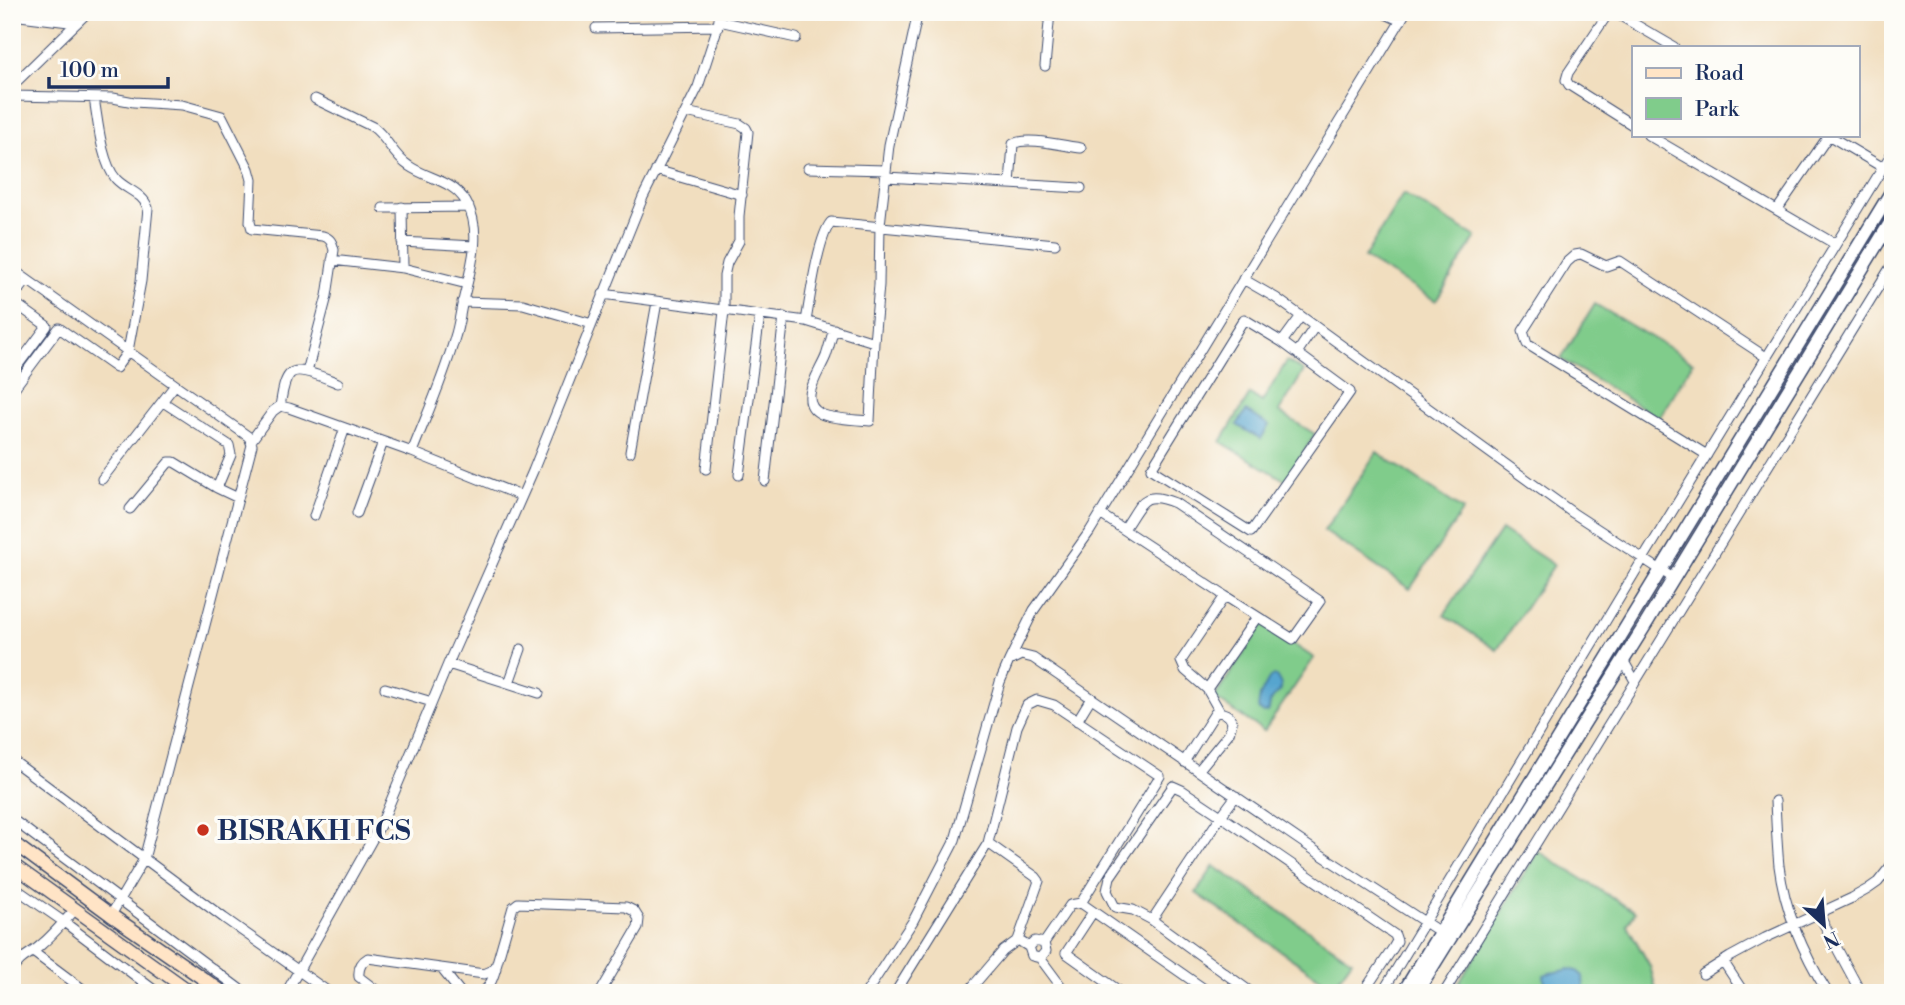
<svg xmlns="http://www.w3.org/2000/svg" width="1905" height="1005" font-family="'Libre Bodoni',serif">
<style>
.green{fill:#80cc8b;stroke:#4e7e74;stroke-width:2}
.water{fill:#56a5cf;stroke:#386a96;stroke-width:2}
.lines{fill:none;stroke-linecap:round;stroke-linejoin:round}
.minor-casing{stroke:#3b496d;stroke-width:11}
.tertiary-casing{stroke:#3b496d;stroke-width:15}
.secondary-casing{stroke:#3b496d;stroke-width:15}
.minor{stroke:#fff;stroke-width:9}
.tertiary{stroke:#fff;stroke-width:12}
.secondary{stroke:#ffe4c6;stroke-width:12}
.poi-dot{fill:#c8321e;stroke:#fdfcf7;stroke-width:2.5}
.labels{text-anchor:middle;stroke-width:7;stroke-linejoin:round;paint-order:stroke}
.poi-label{font-size:28px;font-weight:bold;fill:#1b2f5e;stroke:#fdfcf7;text-anchor:start}
</style>
<rect width="100%" height="100%" fill="#fdfcf7"/>
<filter id="ink" filterUnits="userSpaceOnUse"><feTurbulence type="fractalNoise" baseFrequency=".0143" numOctaves="2"/><feDisplacementMap in="SourceGraphic" scale="14" xChannelSelector="R" yChannelSelector="G"/><feConvolveMatrix kernelMatrix="1 2 1 2 8 2 1 2 1" color-interpolation-filters="sRGB"/></filter>
<filter id="wash" filterUnits="userSpaceOnUse"><feTurbulence type="fractalNoise" baseFrequency=".00686" numOctaves="4" result="noise"/><feDisplacementMap in="SourceGraphic" scale="28" xChannelSelector="R" yChannelSelector="G"/><feGaussianBlur stdDeviation="1.57" result="paint"/><feColorMatrix in="noise" values="0 0 0 0 0 0 0 0 0 0 0 0 0 0 0 0 0 1.4 0 .05"/><feComposite in="paint" operator="in"/></filter>
<g filter="url(#wash)">
<rect width="100%" height="100%" fill="#f1debf"/>
<path class="green" d="M1403,194L1476,237L1436,301L1364,258Z
M1595,304L1693,362L1659,418L1561,359Z
M1287,361L1304,371L1279,412L1315,434L1286,481L1221,442L1250,394L1262,402Z
M1377,452L1463,510L1410,589L1324,531Z
M1501,530L1554,565L1497,650L1444,615Z
M1263,624L1314,658L1264,731L1214,698Z
M1538,851L1635,912L1627,925L1650,966L1657,993H1453Z
M1214,866L1352,960L1333,987L1196,893Z"/>
<path class="water" d="M1246,411L1269,425L1261,439L1237,425Z
M1273,676H1276C1288,693 1276,691 1271,701C1269,704 1270,708 1268,712L1264,713L1258,709L1260,696L1270,677Z
M1568,969L1577,971L1583,976L1584,993H1573L1574,991L1564,990V993H1555L1545,984L1544,975C1552,971 1560,973 1568,969Z"/>
</g>
<g filter="url(#ink)">
<g class="lines">
<g class="minor-casing">
<path id="minor" d="M1381,12L1401,21
M12,15L77,23
M719,21L796,38
M596,28L718,26
M1045,66L1050,12
M12,86L88,12
M12,96L113,98L134,102L182,105L222,116L249,169L252,180L250,222L252,229L323,236C330,238 332,242 334,250L327,296L307,372
M315,99L373,127C387,137 393,156 409,166C428,179 453,180 466,202C484,232 470,270 463,301C460,313 459,325 455,337C444,377 427,414 412,452
M686,112L740,124L746,128L748,132L739,216V241L727,263L724,276V311L706,469
M1634,126L1569,85L1566,80L1568,73L1607,15L1613,13L1619,15L1674,47
M1648,135L1835,244
M1828,135L1882,167
M808,168L886,170
M656,170L742,195
M886,177L1081,188
M1010,184L1013,144C1027,136 1064,146 1081,148
M402,207L403,268
M383,208L469,207
M1777,210L1829,135
M402,242L474,246
M332,260L403,268L467,284
M12,269L249,437L252,445L144,859L111,915
M1243,279L1276,298L1573,513L1673,578
M12,293L21,288L27,280
M603,294L806,321L874,342
M12,301L47,326L12,373
M462,302L523,304L592,324
M1244,319L1282,342L1350,392L1251,532L1151,469Z
M806,321C810,299 818,237 831,222L1055,244
M834,329C831,338 829,347 826,356C820,372 796,402 821,414C833,419 857,420 870,421L874,342L879,285L880,225L889,145L918,12
M1282,342L1301,316
M1297,353L1315,326
M12,391L59,328L116,368L128,351L141,281L148,208C143,193 126,190 116,179C101,161 98,121 94,98
M163,402L229,445L231,455L217,488L238,498
M280,406L289,408L412,452L521,496
M251,441L273,411L280,406C282,397 283,381 290,374C298,365 328,379 338,383
M630,452L657,302
M1707,455L1527,344L1523,331L1567,262L1575,255L1581,254L1606,266L1620,261L1766,357
M739,475L760,315
M102,479L175,385
M765,481L784,317
M130,509L169,462H174L217,488
M357,513L383,442
M1100,514L1225,596L1181,661L1185,670L1207,689L1220,712
M314,516L345,428
M1124,529C1142,504 1141,489 1175,503L1320,601L1293,639L1225,596
M1623,660L1635,681
M1009,661L1034,610L1090,531L1406,12
M448,664L539,693
M509,683L521,649
M385,688L432,702
M1207,689L1257,617
M1077,721L1091,698
M12,760L224,918L330,993
M1184,762L1215,713C1223,711 1231,715 1232,723L1229,733L1198,771
M1236,796L1221,816L1182,790L1173,786L1110,877L1107,891L1115,907L1133,910L1152,920L1252,993
M1775,801C1776,823 1777,845 1779,866C1785,911 1804,955 1828,993
M12,819L245,993
M988,843L1017,727L1027,705L1037,700L1054,705L1160,776L1081,903
M12,886L64,922L158,993
M1093,912L1066,953L1122,993
M1818,913L1861,993
M1152,920L1221,816L1395,935L1397,941L1393,948L1363,993
M1044,943L1035,941L1029,947L1032,956L1040,958L1066,993
M33,952L88,993
M1040,958L1046,951L1044,943L1070,905L1081,903L1210,993
M1723,961L1744,993
M441,968L461,993
M12,971C21,955 30,956 42,944C54,934 64,921 75,910
M1703,974L1730,957L1765,938L1852,898L1868,889L1878,882L1893,863
M286,993L382,822L448,664L533,471L643,197L698,87L718,26L720,12
M380,993L359,977C358,968 361,962 368,958L484,974L491,971L496,966L513,907L518,903L626,907L634,911L639,919L638,928L600,993
M482,993C491,985 493,978 496,968
M866,993L913,921L955,840L1000,682L1009,661L1021,655L1033,658L1317,852L1440,932
M895,993L988,843L1036,877L1039,881L1018,940
M980,993L973,986L1003,951L1018,940L1029,947
M1382,993L1643,559L1893,151
M1444,993L1893,263"/>
</g>
<g class="tertiary-casing">
<path id="tertiary" d="M1403,993L1893,189
M1416,993L1644,627L1893,218"/>
</g>
<g class="secondary-casing">
<path id="secondary" d="M12,842L111,915L224,993
M12,864L192,993"/>
</g>
<use href="#minor" class="minor"/>
<use href="#tertiary" class="tertiary"/>
<use href="#secondary" class="secondary"/>
</g>
</g>
<circle class="poi-dot" cx="203" cy="830" r="7"/>
<g class="labels">
<g class="poi-label">
<text x="217" y="840">BISRAKH FCS</text>
</g>
</g>
<rect width="1905" height="1005" fill="none" stroke="#fdfcf7" stroke-width="42"/>
<rect x="1632" y="46" width="228" height="91" fill="#fdfcf7" stroke="#a3aaba" stroke-width="2"/>
<rect x="1646" y="68" width="35" height="10" fill="#ffe4c6" stroke="#a3aaba" stroke-width="2"/>
<text x="1695" y="80" font-size="21" fill="#1b2f5e">Road</text>
<rect x="1646" y="98" width="35" height="21" fill="#80cc8b" stroke="#a3aaba" stroke-width="2"/>
<text x="1695" y="116" font-size="21" fill="#1b2f5e">Park</text>
<g transform="translate(1824 925) rotate(154)" stroke="#fdfcf7" stroke-width="5" paint-order="stroke">
<path d="M0-5L12 26L0 18L-12 26Z" fill="#1b2f5e"/>
<text y="-10" font-size="19" font-weight="bold" text-anchor="middle" fill="#1b2f5e">N</text>
</g>
<path d="M49 77v10h119v-10" fill="none" stroke="#1b2f5e" stroke-width="3.5"/>
<text x="60" y="77" font-size="21" fill="#1b2f5e" stroke="#fdfcf7" stroke-width="5" paint-order="stroke">100 m</text>
</svg>
